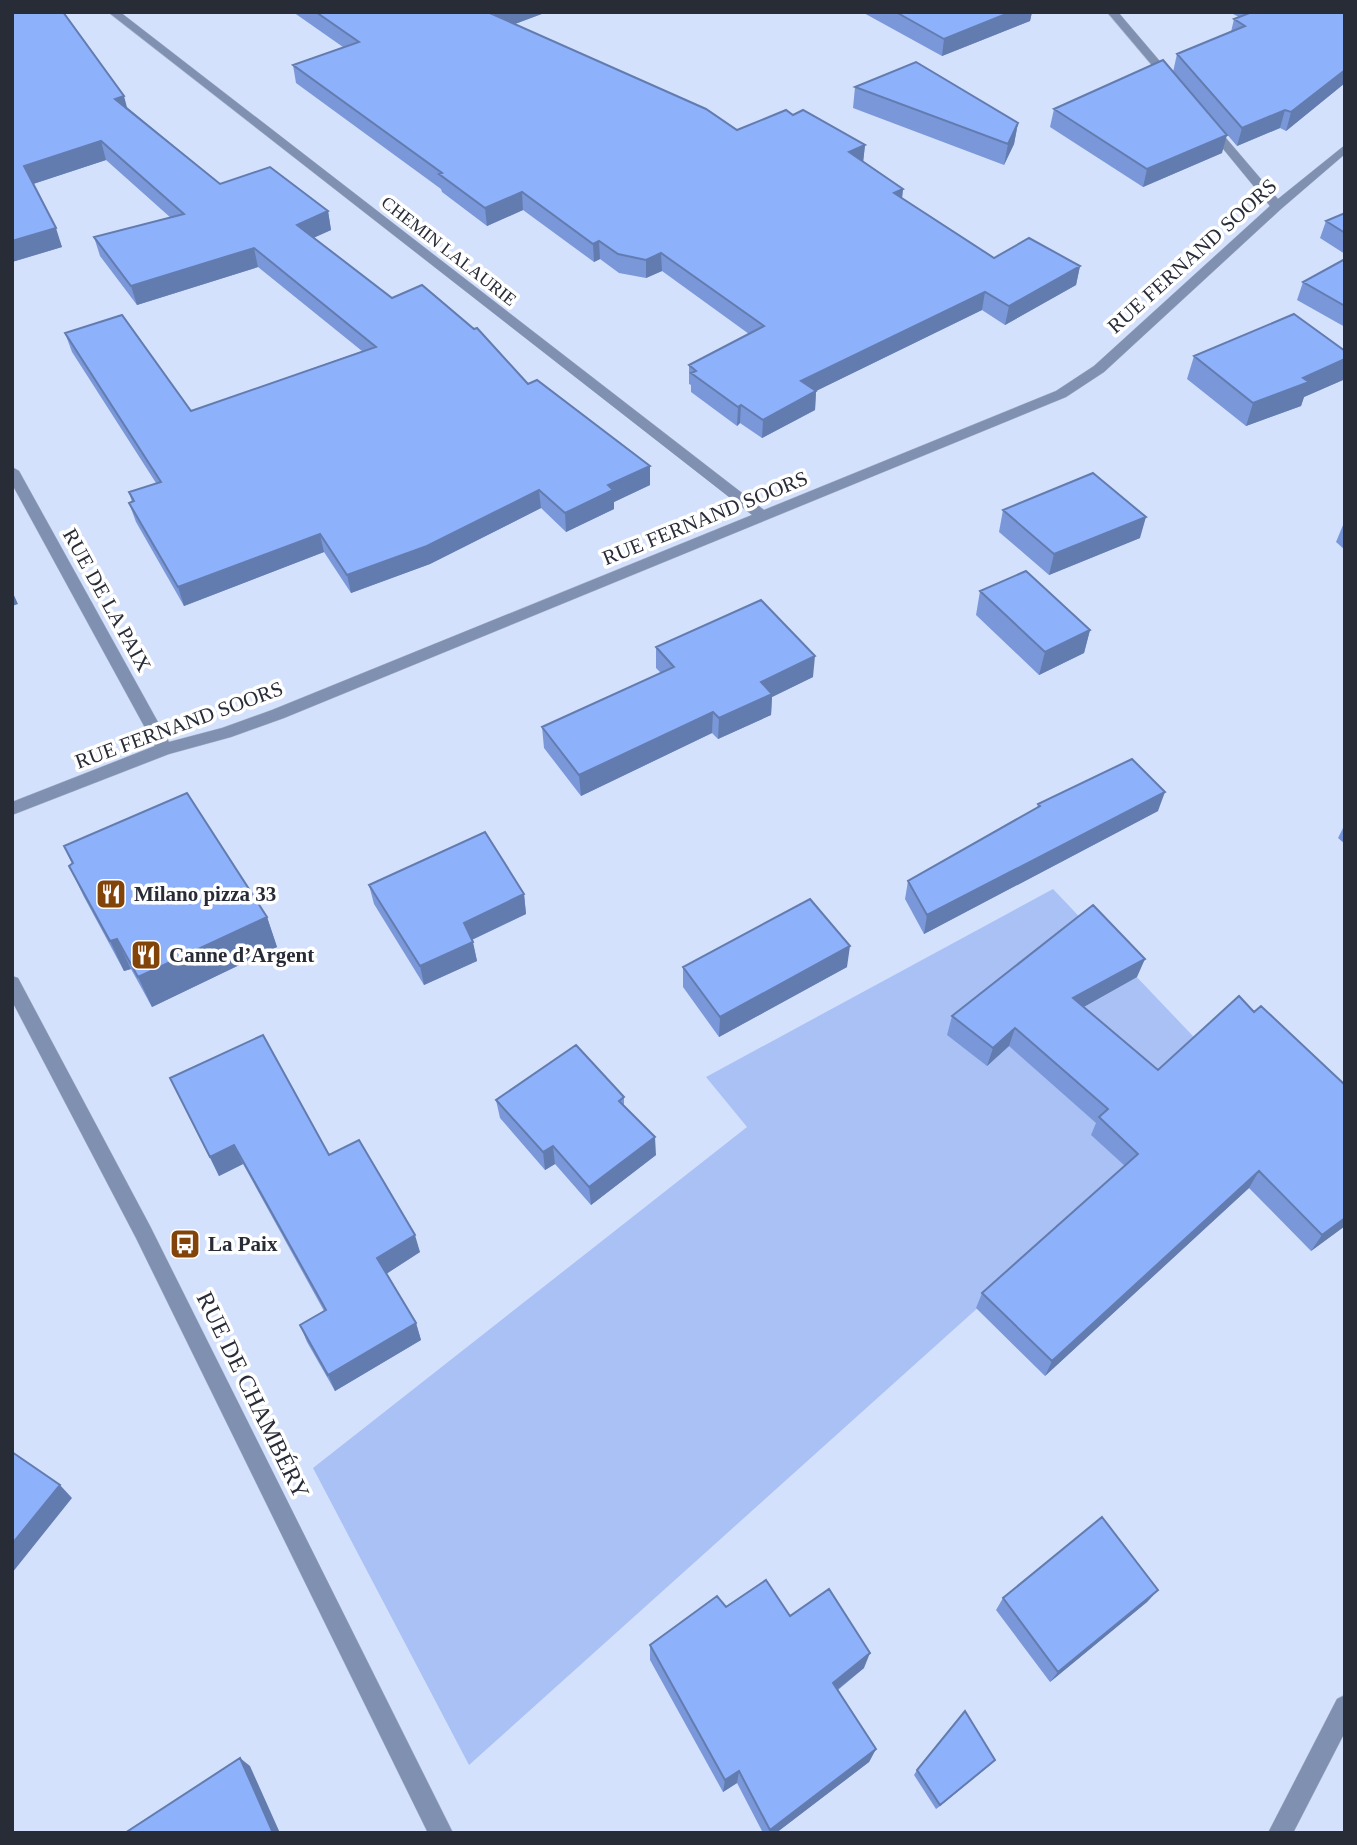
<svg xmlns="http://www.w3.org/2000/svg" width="1357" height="1845" font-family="Georgia,serif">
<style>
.green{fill:#a9c1f5}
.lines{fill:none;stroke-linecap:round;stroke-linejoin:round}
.minor-casing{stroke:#b2bdd5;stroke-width:1}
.minor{fill:#8090b0;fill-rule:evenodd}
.wall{fill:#7a98d9}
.shaded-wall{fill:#637cb0}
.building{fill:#8eb1fc;stroke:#637cb0;stroke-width:2}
.labels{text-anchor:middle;stroke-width:7;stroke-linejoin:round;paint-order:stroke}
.far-street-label{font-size:18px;fill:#282c37;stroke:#fff}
.street-label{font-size:21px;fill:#282c37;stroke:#fff}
.poi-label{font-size:21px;font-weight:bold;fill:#282c37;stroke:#fff;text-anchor:start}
.near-street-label{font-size:24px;fill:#282c37;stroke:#fff}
</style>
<rect width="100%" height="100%" fill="#d4e1fc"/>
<path class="green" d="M1053,889L1230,1075L1167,1138L469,1765L313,1468L747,1127L706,1077Z"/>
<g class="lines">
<g class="minor-casing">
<path id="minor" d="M108,12H120L764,510L1056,391L1094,366L1270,206L1206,128V124H1214L1278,199L1345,145V154L1281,209L1104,372L1066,397L284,718L231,737L169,754L12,815V802L155,746L12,484V467L19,471L169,742L222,728L272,710L752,515Z
M1107,12H1118L1175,79V83H1167Z
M12,976L18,978L150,1226L453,1833H428L136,1238L12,1001Z
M1345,1695V1732L1293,1833H1268L1337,1699Z"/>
</g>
<use href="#minor" class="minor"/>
</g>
<path class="wall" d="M12,12L220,184L328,211L331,230L313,238L392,298L528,384L650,466V485L614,502V509L566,532L541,508L430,564L351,593L324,552L184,606L136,522L129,503L132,502L129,492L156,483L72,352L65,333L191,411L362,351L258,267L137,305L100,256L94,237L171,218L106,160L33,184L62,247L12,262Z
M293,12H547L515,24L737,130L793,115L865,145L863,162L903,189L902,198L994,258L1080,266L1076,285L1005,325L982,310L816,391L815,410L762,438L740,423L737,426L691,392V385L689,384V365L749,334L662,271L646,278L619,273L600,259L594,262L523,210L487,226L442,192L441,189L296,83L293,65L343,47Z
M862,12H1032L1030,21L942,56Z
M1229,12H1345V83L1286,131L1280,128L1237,146L1181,81L1222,153L1143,187L1050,127L1054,109L1173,72L1177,54L1231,32L1234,19L1239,17Z
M855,87L1018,123L1014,144L1004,165L853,108Z
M1345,213V254L1320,238L1326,221Z
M1345,259V327L1297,300L1303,282Z
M1345,351V375L1343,380L1304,397L1301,406L1246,426L1187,379L1194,356Z
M1003,510L1140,538L1049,575L999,532Z
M1343,525H1345V550L1336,542Z
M980,591L1090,630L1084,653L1039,675L976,615Z
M656,647L813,677L772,697L771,715L718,739L712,733L581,796L544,748L542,727L661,673L656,668Z
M1038,804L1158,811L924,934L905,899L908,881L1037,808Z
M1345,824V844L1338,838Z
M64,846L267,917L277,947L152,1007L131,969L124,971L84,897L69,866L72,864Z
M369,885L524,894L526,914L472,940L477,961L424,985L374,904Z
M683,967H847L719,1037L683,987Z
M1137,977L1083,1007L1345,1226L1311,1251L1249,1188L1045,1376L976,1308L982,1293L1125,1166L1091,1135L1096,1123L1009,1046L987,1066L947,1035L952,1016Z
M170,1078L329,1155L420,1252L386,1274L416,1323L421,1340L335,1391L307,1342L300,1325L324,1311L243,1164L219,1176Z
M624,1097V1106L656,1155L591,1205L555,1164L545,1170L500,1118L496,1100Z
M1158,1590L1147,1602L1050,1682L996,1610L1003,1598Z
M726,1607L790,1616L864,1668L838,1690L876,1749L869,1762L776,1833H763L737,1783L723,1792L650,1660V1645Z
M995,1760L991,1764L936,1809L914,1775L917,1770Z"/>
<path class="shaded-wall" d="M497,12H547L493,32L492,14Z
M1011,12H1032L1030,21L942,56L944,39Z
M1345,70V83L1286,131L1291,112Z
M124,96L129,115L115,99Z
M1285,110L1280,128L1237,146L1242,128Z
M1018,123L1014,144L1004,165L1008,144Z
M1227,135L1222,153L1143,187L1147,169Z
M101,141L106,160L30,185L24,166Z
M865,145L863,163L849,152Z
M903,189L901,207L894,193Z
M522,192L523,210L487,226L485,208Z
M328,211L331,230L300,244L297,225Z
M56,228L62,247L12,262V241Z
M599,241L600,259L594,262L593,244Z
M254,248L258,267L137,305L131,286Z
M661,253L662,271L646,278V260Z
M1080,266L1076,285L1005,325L1009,306Z
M985,292L982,310L816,391L815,410L762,438L763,420L801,381Z
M1345,359V375L1343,380L1304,397L1301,406L1246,426L1253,403L1303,378Z
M741,405L740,423L737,426L738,407Z
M650,466V485L614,502V509L566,532L565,513L608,485Z
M539,490L541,508L430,564L351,593L347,575Z
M1146,517L1140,538L1049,575L1054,554Z
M320,534L324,552L184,606L178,587Z
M12,591L18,604L12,606Z
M1090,630L1084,653L1039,675L1045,652Z
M815,656L813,677L772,697L771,715L718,739L719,718L761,682Z
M713,712L712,733L581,796L579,775Z
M1165,792L1158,811L924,934L927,915Z
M524,894L526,914L467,942L464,923Z
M267,917L277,947L152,1007L138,977Z
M117,939L131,969L124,971L110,941Z
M473,942L477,961L424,985L420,966Z
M850,946L847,967L719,1037L720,1017Z
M1145,959L1137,977L1066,1017L1073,998Z
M1015,1028L1009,1046L987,1066L993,1048Z
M655,1137L656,1155L591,1205L589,1187Z
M234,1145L243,1164L219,1176L210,1157Z
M553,1146L555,1164L545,1170L543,1152Z
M1259,1171L1249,1188L1045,1376L1052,1361Z
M1345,1218V1226L1311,1251L1322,1235Z
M415,1235L420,1252L383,1276L377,1258Z
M416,1323L421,1340L335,1391L328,1375Z
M60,1485L72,1498L12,1573V1544Z
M1158,1590L1147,1602L1050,1682L1058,1672Z
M870,1653L864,1668L828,1697L833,1683Z
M876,1749L869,1762L776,1833H769L770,1830Z
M240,1758L250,1766L280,1833H273Z
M995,1760L991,1764L936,1809L940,1805Z
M739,1771L737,1783L723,1792L725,1780Z"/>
<path class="building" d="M12,12H63L124,96L115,99L220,184L270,167L328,211L297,225L392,298L422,285L474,329L477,328L528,384L537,380L650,466L608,485L613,490L565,513L539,490L427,546L347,575L320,534L178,587L129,503L134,501L129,492L161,482L65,333L122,315L191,411L376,347L254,248L131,286L94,237L184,214L101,141L24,166L56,228L12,241Z
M316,12H497L492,14L706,109L737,130L786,110L793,115L803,110L865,145L849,152L903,189L894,193L994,258L1029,238L1080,266L1009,306L985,292L801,381L816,391L763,420L741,405L738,407L691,373L696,371L689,365L764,326L661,253L646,260L618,254L599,241L593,244L522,192L485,208L439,174L442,173L293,65L359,42Z
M896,12H1011L944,39Z
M1252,12H1345V70L1291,112L1285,110L1242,128L1177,54L1245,26L1234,19Z
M1163,60L1227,135L1147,169L1054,109Z
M916,62L1018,123L1008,144L855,87Z
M1345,213V233L1326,221Z
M1345,259V306L1303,282Z
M1294,314L1345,351V359L1303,378L1309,382L1253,403L1194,356Z
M1093,473L1146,517L1054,554L1003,510Z
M1026,571L1090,630L1045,652L980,591Z
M761,600L815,656L761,682L772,694L719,718L713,712L579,775L542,727L674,667L656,647Z
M1132,759L1165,792L927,915L908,881L1040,806L1038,804Z
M187,793L267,917L138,977L117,939L110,941L69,866L73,863L64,846Z
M485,832L524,894L464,923L473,942L420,966L369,885Z
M810,899L850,946L720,1017L683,967Z
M1093,905L1145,959L1073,998L1158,1070L1239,996L1254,1012L1261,1006L1345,1085V1218L1322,1235L1259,1171L1052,1361L982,1293L1138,1154L1099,1117L1108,1109L1015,1028L993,1048L952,1016Z
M263,1035L329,1155L359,1140L415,1235L377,1258L416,1323L328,1375L300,1325L326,1310L234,1145L210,1157L170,1078Z
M576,1045L624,1097L619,1101L655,1137L589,1187L553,1146L543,1152L496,1100Z
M12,1452L60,1485L12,1544Z
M1102,1517L1158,1590L1058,1672L1003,1598Z
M766,1580L790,1616L829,1589L870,1653L833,1683L876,1749L770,1830L739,1771L725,1780L650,1645L717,1596L726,1607Z
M965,1711L995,1760L940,1805L917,1770Z
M240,1758L273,1833H125Z"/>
<defs>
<g id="restaurant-square" transform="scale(1.575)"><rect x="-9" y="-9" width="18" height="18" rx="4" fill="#83440a" stroke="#fff"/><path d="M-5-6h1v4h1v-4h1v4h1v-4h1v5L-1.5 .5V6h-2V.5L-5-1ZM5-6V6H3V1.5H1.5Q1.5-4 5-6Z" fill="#fff"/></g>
<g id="bus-square" transform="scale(1.575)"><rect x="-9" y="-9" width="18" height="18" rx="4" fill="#83440a" stroke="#fff"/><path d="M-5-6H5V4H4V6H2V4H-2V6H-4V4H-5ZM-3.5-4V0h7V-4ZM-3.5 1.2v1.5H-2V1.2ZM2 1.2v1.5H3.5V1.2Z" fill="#fff"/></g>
</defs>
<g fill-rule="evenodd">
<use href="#restaurant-square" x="111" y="894"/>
<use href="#restaurant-square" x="146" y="955"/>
<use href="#bus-square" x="185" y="1244"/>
</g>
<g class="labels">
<g class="far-street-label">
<text transform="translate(449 251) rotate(38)" y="6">CHEMIN LALAURIE</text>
</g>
<g class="street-label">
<text transform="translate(1192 256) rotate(-42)" y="7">RUE FERNAND SOORS</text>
<text transform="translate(705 518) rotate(-22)" y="7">RUE FERNAND SOORS</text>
<text transform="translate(107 600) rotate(61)" y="7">RUE DE LA PAIX</text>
<text transform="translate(179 725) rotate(-20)" y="7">RUE FERNAND SOORS</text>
</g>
<g class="poi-label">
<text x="134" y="901">Milano pizza 33</text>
<text x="169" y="962">Canne d’Argent</text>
<text x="208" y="1251">La Paix</text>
</g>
<g class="near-street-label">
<text transform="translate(253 1395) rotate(64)" y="8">RUE DE CHAMBÉRY</text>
</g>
</g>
<rect width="1357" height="1845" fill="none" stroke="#282c37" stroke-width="28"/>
</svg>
